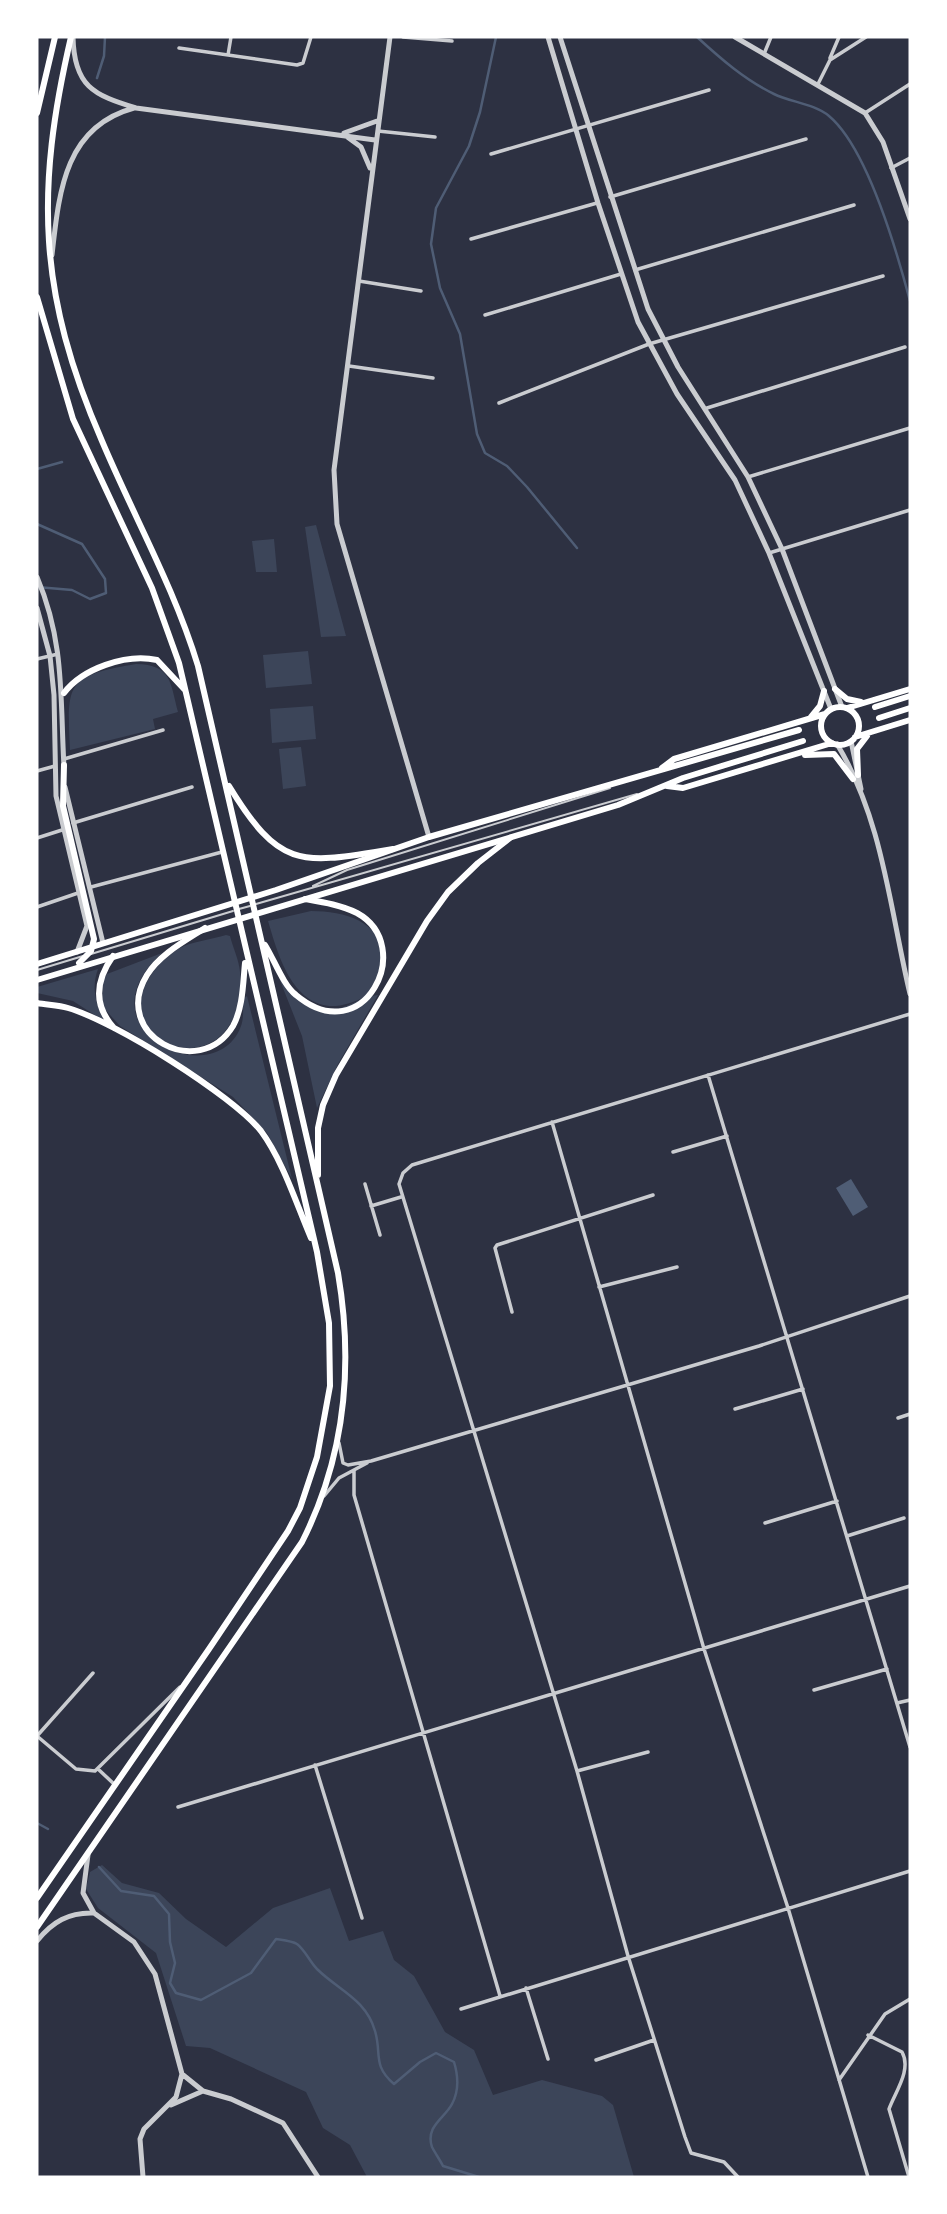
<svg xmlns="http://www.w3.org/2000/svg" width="947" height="2214" font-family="'Exo 2',sans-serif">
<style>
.green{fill:#3c4559}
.water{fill:#4f5d75}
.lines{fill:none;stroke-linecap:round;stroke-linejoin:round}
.stream{stroke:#4f5d75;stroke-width:2.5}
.service{stroke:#caccd0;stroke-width:2}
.minor{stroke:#caccd0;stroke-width:3.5}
.tertiary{stroke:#caccd0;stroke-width:5}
.primary{stroke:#fff;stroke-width:6}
.trunk{stroke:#fff;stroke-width:6}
</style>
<rect width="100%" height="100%" fill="#2d3142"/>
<path class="green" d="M316,525L346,636L321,637L305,527Z
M274,539L277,572H256L252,541Z
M308,651L312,684L266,688L263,655Z
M136,664C172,665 170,682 178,712L153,719L155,729L70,750C67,684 65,676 136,664Z
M313,706L316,739L272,743L270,709Z
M301,747L306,786L283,789L279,749Z
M311,911C348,911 390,924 381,969C380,978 374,988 371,996L378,995L338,1064L317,1108L302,1036L279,978C311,1018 324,1018 368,996C358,1000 347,1005 336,1006C292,1008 278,954 268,921Z
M226,935L230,936C233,948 239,960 240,972C244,1006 229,1046 191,1048C178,1049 162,1043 152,1033C124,1003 154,960 184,946C197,941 212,939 226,935Z
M162,953C76,1031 216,1095 241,1026C244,1018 243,1007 243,999L247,996L292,1179L267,1133L233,1097L120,1026L102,1006L103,980L107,974Z
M98,969C91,988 96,1004 104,1021L73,1001L37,993V987Z
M102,1865L122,1883L159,1893L186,1919L226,1947L273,1908L330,1888L349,1941L383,1931L394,1960L414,1976L445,2032L474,2050L493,2095L542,2080L602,2096L613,2105L634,2177H367L350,2145L323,2128L306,2092L210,2048L186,2046L156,1953L98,1908L86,1889L90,1872Z"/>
<path class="water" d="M851,1179L868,1207L853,1216L836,1188Z"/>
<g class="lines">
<path class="stream" d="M496,37L480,112L469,146L436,208L431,244L440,288L460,334L477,434L485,453L507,466L527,487L577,548
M697,37C721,59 745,80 774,94C790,102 815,104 829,116C867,148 897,252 910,301
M97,78L104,56L105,37
M37,469L62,462
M37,524L82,544L105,579L106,593L90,599L72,590L37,587
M37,1823L48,1829
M99,1867L121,1891L154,1896L169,1914L170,1942L175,1963L170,1983L176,1993L201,2000L251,1973L276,1939C282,1940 292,1941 297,1944C305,1950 310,1962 317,1969C338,1990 366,1999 375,2031C382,2054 372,2065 394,2084L420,2062L436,2053L454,2062C458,2075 459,2091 452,2104C445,2118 425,2126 432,2147C435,2153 440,2160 443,2166L479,2177"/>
<path class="service" d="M313,886L347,870L610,788
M256,904L637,794
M239,909L250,906
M91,954L233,911
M37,970L83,956"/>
<path class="minor" d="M403,37L452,41
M179,48L297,65L303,63L311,37
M764,54L771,37
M228,55L231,37
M830,58L839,37
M818,84L830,60L866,37
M865,113L910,84
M378,131L435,137
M491,154L709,90
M891,168L910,158
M610,197L806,139
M471,239L597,203
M635,270L854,205
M359,281L421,291
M485,315L621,274
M349,366L433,378
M499,403L649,344L883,276
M707,408L905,347
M748,477L910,428
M769,553L910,510
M37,659L58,654
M64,759L163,730
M37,771L55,766
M73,823L192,787
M37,838L62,830
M91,887L222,852
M37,907L81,892
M708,1075L910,1747
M552,1122L704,1649L788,1908L868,2177
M673,1152L727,1136
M365,1184L380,1235
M371,1206L401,1197
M599,1287L677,1267
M512,1312L495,1248L497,1245L653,1195
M735,1409L803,1389
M898,1418L910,1414
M339,1443L343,1463L348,1465L371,1461L759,1346L910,1296
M354,1470V1495L500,1996
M324,1496L339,1478L367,1463
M765,1523L837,1501
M847,1536L904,1518
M814,1690L887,1669
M897,1703L910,1700
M37,1736L76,1769L95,1771L180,1687
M37,1736L93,1673
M315,1765L362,1918
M98,1769L114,1784
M577,1771L648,1752
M178,1807L910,1586
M526,1988L548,2059
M461,2009L910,1871
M868,2035L902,2052C912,2070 895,2092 889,2109L909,2177
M596,2060L654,2040
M839,2080L885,2014L910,1999
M738,2177L724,2162L691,2153L685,2137L628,1956L577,1771L399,1184L403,1173L412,1165L910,1014"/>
<path class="tertiary" d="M73,37C74,86 93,95 136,108L375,140
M390,37L334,470L337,524L429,837
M548,37L598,203L638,322L677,394L735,480L769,553L831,709
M560,37L648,309L678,367L748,477L782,549L842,707
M735,37L865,113L883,142L910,219
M344,133L377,121
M346,136L361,147L370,168
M52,255C59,193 64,127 134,108
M37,577C65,643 60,698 64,767
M37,608L50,656L54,695L56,796L87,926L77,952
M851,741L861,789
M837,744C883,820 890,910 910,994
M65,787L103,943
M88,1855L83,1893L94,1913L134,1942L155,1974L182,2074L176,2097L144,2129L140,2139L143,2177
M37,1941C52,1922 69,1912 94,1913
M182,2074L203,2091L231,2099L283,2123L318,2177
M171,2105L203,2091"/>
<path class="primary" d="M835,689L847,699L861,702
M875,707L910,696
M821 726a19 19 0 1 1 38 0a19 19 0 1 1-38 0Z
M847,708L910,689
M811,717L820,706L824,691
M879,718L910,708
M855,737L910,720
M805,755L834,754L853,779
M64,765L63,806L94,939L91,951L79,963
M662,768L674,759L825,714
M858,775L857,749L867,736
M667,786L683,788L832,743
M37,964L276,890L429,837L799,730
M37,980L618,805L683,778L803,741"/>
<path class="trunk" d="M37,113L55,37
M37,297L73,419L152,588L179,663L317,1252L329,1323L330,1386L317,1457L300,1508L288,1531L209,1649L37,1898
M64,693C82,669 126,653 157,660L185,690
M229,786C281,871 301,864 393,849
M205,928C185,941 160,954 147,975C110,1035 199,1082 233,1026C243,1008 243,983 245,963
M265,945C274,959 283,985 296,995C364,1052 417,946 357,913C341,905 322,902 305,899
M113,956C96,980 93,1005 114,1028
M37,1003C47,1005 58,1005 68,1008C114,1021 232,1095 261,1131C283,1161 296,1203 311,1238
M318,1175V1128L323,1105L336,1075L427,921L448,892L478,863L510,838
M37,1927L302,1542C345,1457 354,1367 338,1273L198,666C174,587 134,517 102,441C38,294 35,191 71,37"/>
</g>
<rect width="947" height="2214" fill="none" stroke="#ffffff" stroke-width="77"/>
</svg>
